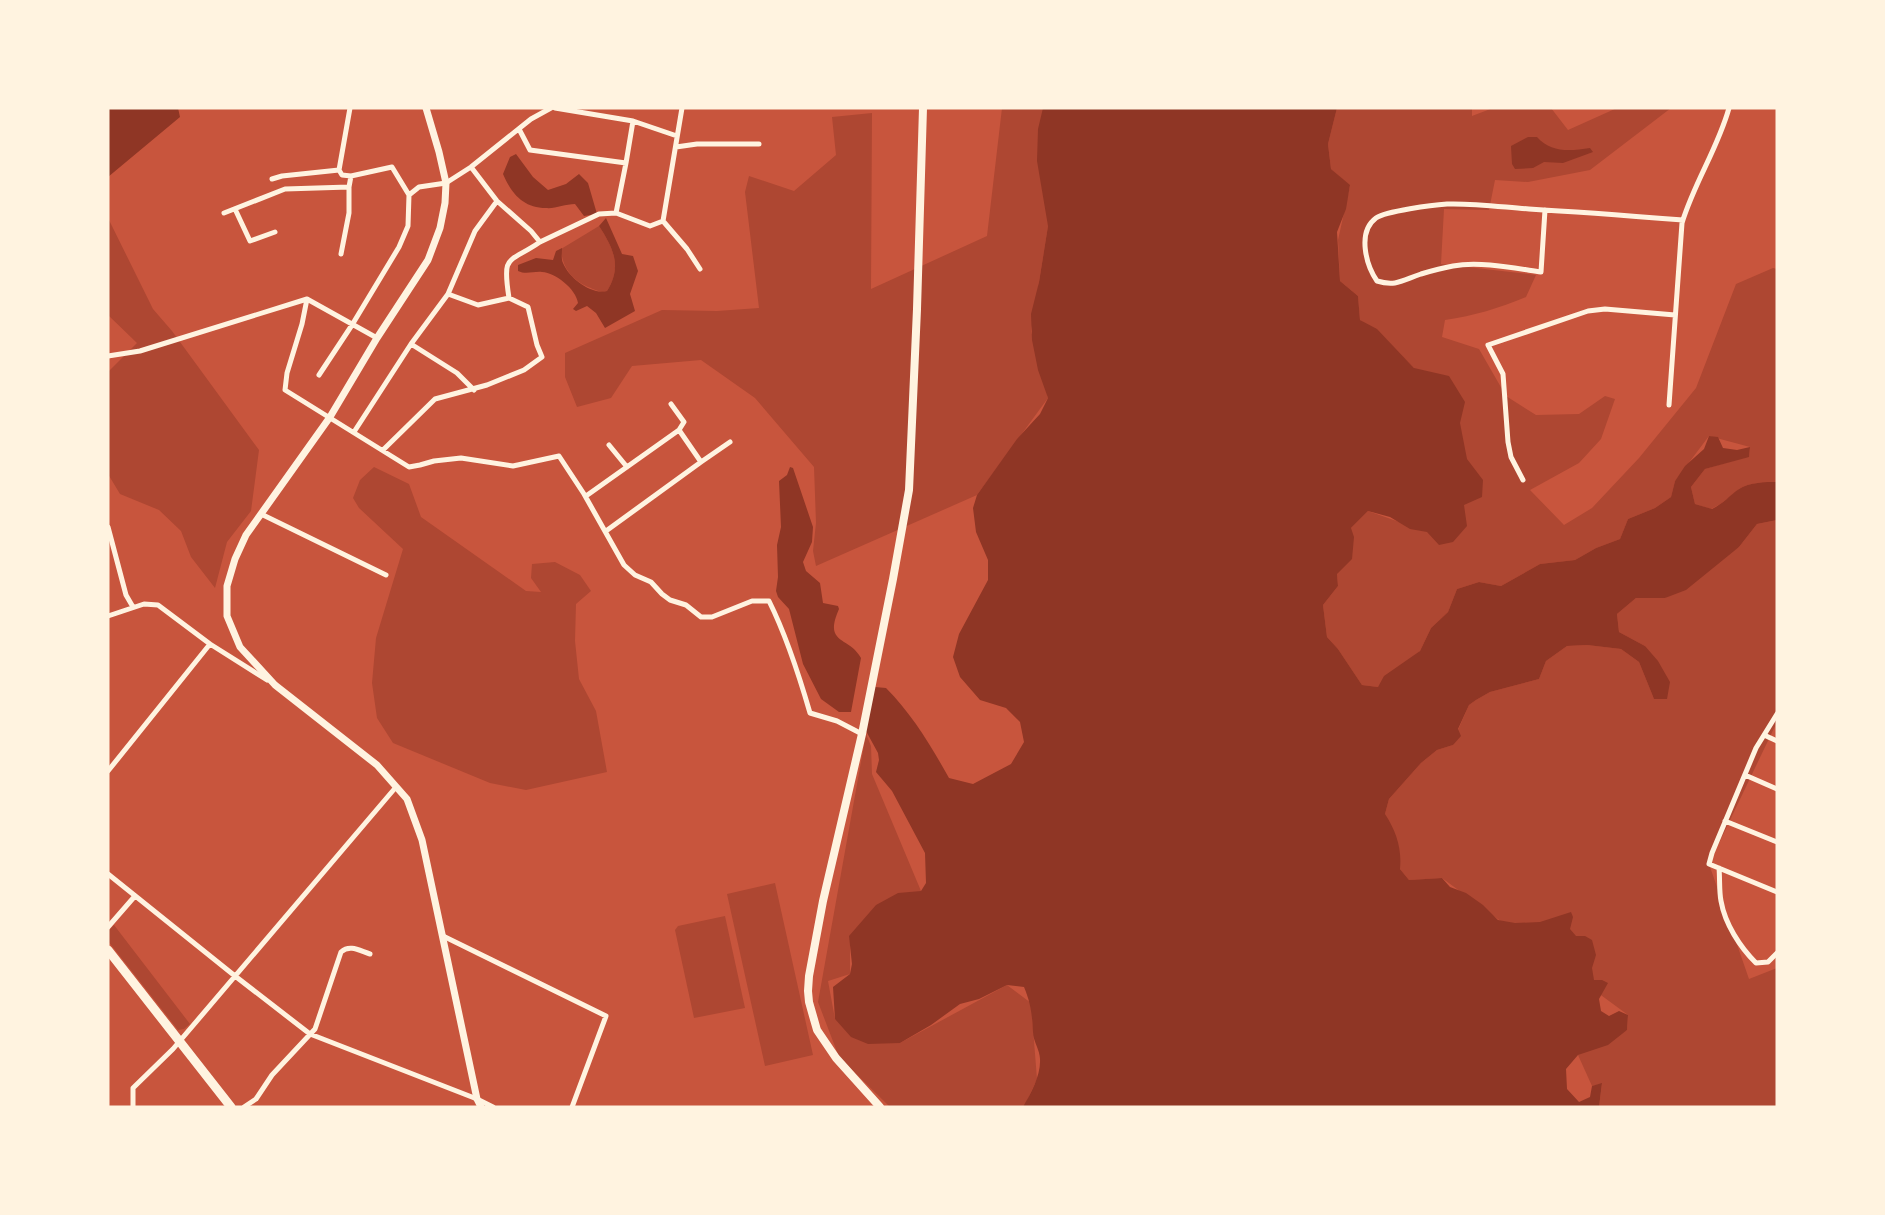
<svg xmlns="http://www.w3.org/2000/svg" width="1885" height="1215" font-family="'PT Sans Narrow',sans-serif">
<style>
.green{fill:#ae4732}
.water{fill:#8f3625}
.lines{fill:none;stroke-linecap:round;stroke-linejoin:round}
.minor{stroke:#fff3e0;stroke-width:5}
.tertiary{stroke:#fff3e0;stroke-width:7}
.secondary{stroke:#fff3e0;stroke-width:8}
.trunk{stroke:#fff3e0;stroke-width:9}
</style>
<rect width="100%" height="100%" fill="#c8553d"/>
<path class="green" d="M1002,108H1045L1048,226L1031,331L1048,398L977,495L816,566L813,551L816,523L814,467L755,398L701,360L632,366L611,398L577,407L565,377V353L662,310L717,311L759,308L745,192L749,176L794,191L836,155L832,117L872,113L871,289L987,236Z
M1337,108H1472V116L1493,108H1551L1568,130L1617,108H1671L1590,170L1528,182L1495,180L1489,210L1444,209L1441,264L1536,275L1526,297C1499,308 1474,316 1445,320L1442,337L1479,349L1506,396L1536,415L1579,414L1605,396L1615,399L1601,439L1579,463L1530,490L1564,525L1592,508L1639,458L1696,388L1736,284L1773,268L1777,269V482C1766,482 1749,482 1739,489C1729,497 1724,503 1711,509L1695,504L1691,487L1705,469L1749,456L1750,447L1709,436L1675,481L1671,497L1655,508L1628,519L1620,539L1596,548L1575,560L1540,564L1501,586L1479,582L1457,589L1448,612L1431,628L1420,651L1378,687L1362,685L1338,649L1327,637L1323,605L1338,586L1337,574L1351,528L1368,511L1428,532L1414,368L1382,335L1360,320L1358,296L1340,281L1338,240L1350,186L1331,169L1328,144Z
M108,218L153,309L172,331L259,450L251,511L227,542L215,588L191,557L181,531L159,510L120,494L108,474V372L137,343L108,315Z
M599,226C614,249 622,267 607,291C600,293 596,290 588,287C571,279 562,267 561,249Z
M374,467L409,484L421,517L526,591L541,592L531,578L532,564L555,562L580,575L591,591L576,604L575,641L579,679L596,711L607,772L526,790L490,783L393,743L377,718L372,683L376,638L403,549L359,508L353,498L360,480Z
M1777,520V722L1709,864L1749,979L1777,968V1107H1599L1602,1084L1592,1086L1578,1055L1627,1030L1628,1015L1442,878L1409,880L1400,869L1385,814L1389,799L1421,763L1437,750L1453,745L1458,730L1469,705L1476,700L1490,692L1539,679L1546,661L1567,646L1587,645L1621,649L1639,662L1654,699L1645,646L1619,632L1617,614L1636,598H1665L1739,547L1757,524Z
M866,734L871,746L872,774L921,891L850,944V974L828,981L835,1019L900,1043L1007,985L1031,1003L1037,1079L1024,1107H890L839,1057L818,1002Z
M775,883L813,1055L765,1066L727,894Z
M725,916L745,1008L694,1018L675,930L678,926Z
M114,925L190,1024L184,1029L178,1030L108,941V931Z"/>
<path class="water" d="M108,108H178L180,117L108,177Z
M1043,108H1337L1328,144L1331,169L1350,185L1346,209L1337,232L1340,281L1358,296L1360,320L1377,329L1414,368L1449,376L1465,402L1460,423L1467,459L1483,480L1482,497L1464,505L1467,526L1453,542L1439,545L1427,532L1410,529L1390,517L1368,511L1351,528L1354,537L1352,559L1337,574L1338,586L1323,605L1327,637L1338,649L1362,685L1378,687L1384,676L1420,651L1431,628L1448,612L1457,589L1479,582L1501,586L1540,564L1575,560L1596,548L1620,539L1628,519L1655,508L1671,497L1675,481L1685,466L1704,449L1709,436L1718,437L1723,448L1737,450L1750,447L1749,457L1705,469L1691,487L1695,504L1712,509C1724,503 1729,496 1739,489C1749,482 1766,482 1777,482V520L1757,524L1739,547L1686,590L1665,598H1636L1617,614L1619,632L1645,646L1658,661L1670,682L1667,699H1654L1639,662L1621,649L1587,645L1567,646L1546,661L1539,679L1490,692L1476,700L1469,705L1458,729L1461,736L1453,745L1437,750L1421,763L1389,799L1385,814C1396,831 1402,848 1400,869L1409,880L1442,878L1450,887L1466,893L1483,905L1498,920L1515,923L1540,922L1571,912L1573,917L1570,929L1576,936H1585L1592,940L1596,955L1592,968L1594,980H1602L1608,983L1599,999L1601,1011L1609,1016L1619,1011L1628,1015L1627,1030L1608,1045L1578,1055L1566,1069L1567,1089L1579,1102L1590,1097L1592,1086L1602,1083L1599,1107H1023C1031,1093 1041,1075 1040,1059C1040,1050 1033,1041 1033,1032C1032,1014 1031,1004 1024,987L1007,985L979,999L960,1004L931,1025L900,1043L868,1044L851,1037L835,1019L833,987L850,974L852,964L849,936L876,905L898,893L921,891L926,883L925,853L892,791L876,772L879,760L878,753L866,731L875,687L886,688C912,714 931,746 949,778L973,784L1011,764L1024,742L1020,722L1006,708L980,700L960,677L953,657L959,634L988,580V560L976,532L973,508L977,495L1017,439L1040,414L1048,398L1038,370L1032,340L1031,314L1039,282L1048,226L1037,161L1038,129Z
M1528,137H1537C1551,153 1570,151 1590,148L1593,152L1563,163L1544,162L1533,168L1515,169L1512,164L1511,146Z
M516,154L533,177L548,190L566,184L579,174L588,183L597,214L584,216L575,204C565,204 555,209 546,208C523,208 511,193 503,174L510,157Z
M606,218L622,254L633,256L638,271L630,294L635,311L605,328L596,313L587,306L576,311L573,309L578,303C576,289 556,273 542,272C534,271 526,275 518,271V265L536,258L553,260L556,251L562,248C562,253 561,259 563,263C569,278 591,295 607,291C622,267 614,249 599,226Z
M790,467L793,468L813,527L812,542L803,562L806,571L820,583L823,603L838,606L839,609C823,645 849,636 861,658L851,712H839L821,699L803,664L789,609L778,597L776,591L778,577L777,545L781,527L779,481L787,475Z"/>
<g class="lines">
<path class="minor" d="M555,108L633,121L677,136
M519,129L530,150L626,163L616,213L650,226L663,221L682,108
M676,147L697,144H759
M626,163L633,121
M339,170L342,175L351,176L349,187V213L341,254
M339,170L350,108
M272,179L282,176L339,170
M409,195L419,187L446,183L471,167L531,119L551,108
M235,209L250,241L275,232
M1545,210L1541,272C1514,268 1479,261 1453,266C1442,268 1431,271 1421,274C1403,280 1396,287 1377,281C1366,265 1357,232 1376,218C1386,211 1433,205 1447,204C1473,203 1502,207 1529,209C1580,212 1632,216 1683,220
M224,213L285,189L349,187
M663,221L687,249L700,269
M540,242L599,214L616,213
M448,294L478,305L509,298
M307,299L302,324L287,373L285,390L409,467L420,465L434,461L461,458L513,466L559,456L584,494L624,565L635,575L651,582L662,594L670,600L686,605L701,617H712L752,601H769C787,637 799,675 810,713L837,721L862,734
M307,299L377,338
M411,344L457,373L474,390
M108,356L140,351L307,299
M319,375L352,325L399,247L408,226L409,195L392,167L351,176
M671,404L684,422L679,430
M1669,405L1682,223C1694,183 1718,148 1729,108
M354,432L411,344L448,294L475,231L497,201
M609,445L627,467
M383,450L435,399L487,385L524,370L542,357L537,345L528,307L509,298C502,253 508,264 540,242L531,231L497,201L471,167
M701,462L730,442
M1523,480L1511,457L1508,442L1503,374L1488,345L1588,311L1605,309L1675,315
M586,496L679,430L701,462L606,531
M261,514L386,575
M108,527L126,595L133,607
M108,616L144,604L158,605L210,644L267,680
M1777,714L1756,748L1712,853L1709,864L1777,892
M1764,735L1777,741
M108,771L210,644
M1745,775L1777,789
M1725,821L1777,842
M1719,868C1720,879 1719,891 1721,901C1725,924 1740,947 1756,963L1768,962L1777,953
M108,874L235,976L310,1034L477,1099L493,1107
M108,927L135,896
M443,936L606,1016L572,1107
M133,1107V1088L173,1049L396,787
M244,1107L256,1099L272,1075L315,1029L341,952C350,944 360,951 370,954"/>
<path class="tertiary" d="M426,108L439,152L446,183L445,203L440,228L428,260L377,338L330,417L246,535L235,559L227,586V616L240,647L275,685L377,765L407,799L422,840L477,1099L481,1107"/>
<path class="secondary" d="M880,1107L836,1058L817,1030L809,1002L808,991L809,976L823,901L862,734L893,579L909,490L917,309L923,108"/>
<path class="trunk" d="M108,950L231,1107"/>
</g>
<rect width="1885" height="1215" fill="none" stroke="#fff3e0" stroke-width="219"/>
</svg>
